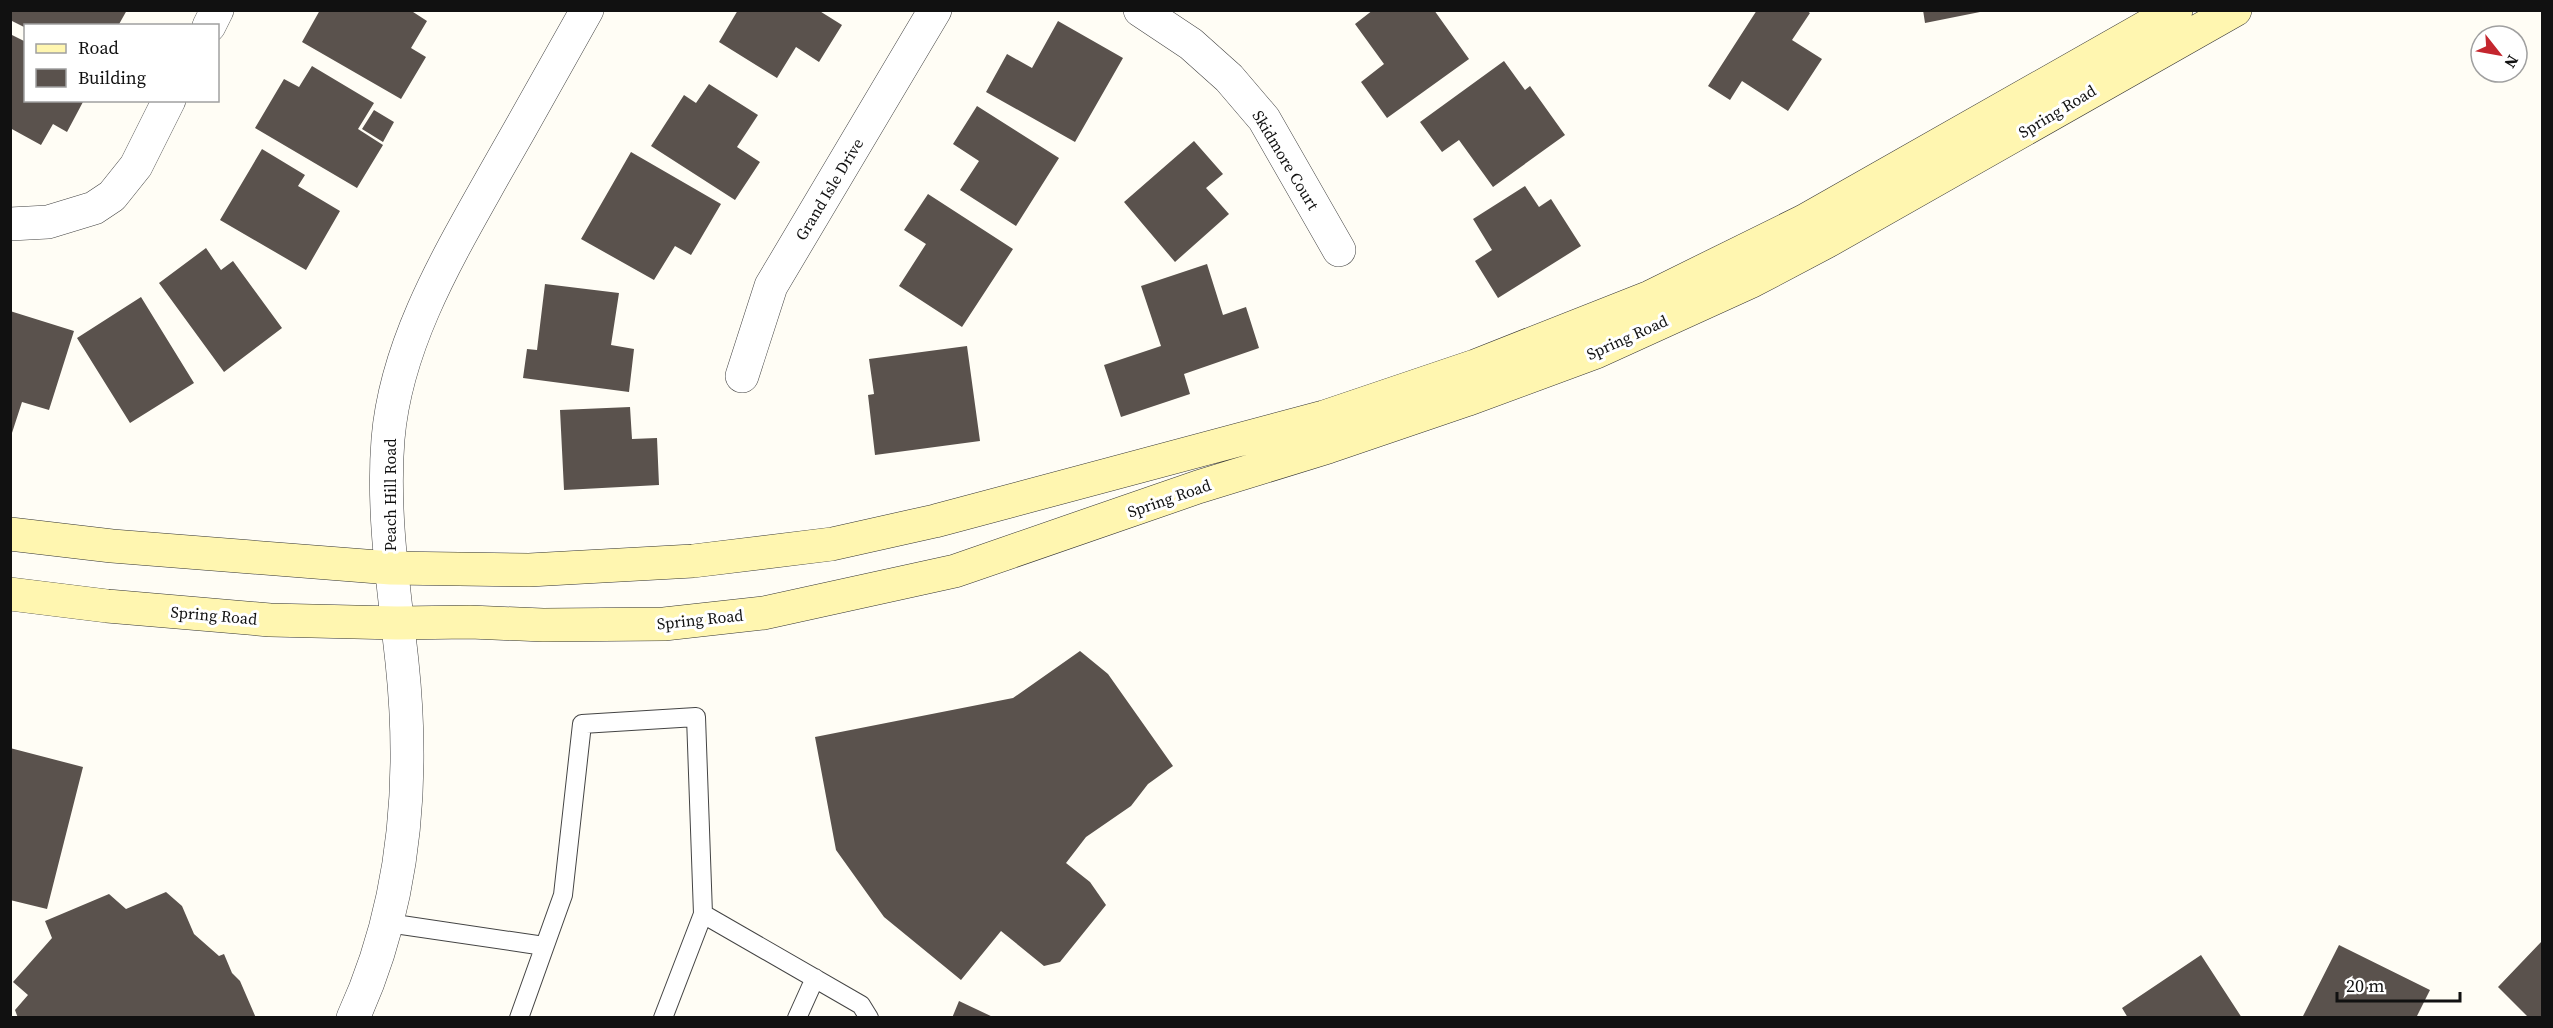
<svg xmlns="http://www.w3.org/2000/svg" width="2553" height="1028" font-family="'Source Serif 4',serif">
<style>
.building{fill:#5a524d}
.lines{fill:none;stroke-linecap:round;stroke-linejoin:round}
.service-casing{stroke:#444;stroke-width:20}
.minor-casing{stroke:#444;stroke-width:34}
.tertiary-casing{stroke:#444;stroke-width:34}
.secondary-casing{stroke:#333;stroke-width:34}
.service{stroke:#fff;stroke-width:18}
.minor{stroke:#fff;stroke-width:33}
.tertiary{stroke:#fff;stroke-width:33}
.secondary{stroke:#fff6b0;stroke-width:33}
.labels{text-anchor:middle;stroke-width:6;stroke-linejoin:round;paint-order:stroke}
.street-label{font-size:16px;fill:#111;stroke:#fff}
</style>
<rect width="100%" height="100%" fill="#fffdf5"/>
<path class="building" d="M10,10H127L118,26H26V28L10,20Z
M320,10H410L427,21L411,48L426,57L401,99L302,42Z
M738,10H818L842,25L819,62L796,47L777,78L719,42Z
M1373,10H1434L1469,59L1387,118L1361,82L1384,64L1355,24Z
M1757,10H1806L1810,13L1792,40L1822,59L1788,111L1742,81L1730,100L1708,86Z
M1923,10H1980V12L1925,23Z
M1058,21L1123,58L1075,142L986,92L1007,54L1032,68Z
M10,34L26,42V100H84L67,132L53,124L41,145L10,128Z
M1504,61L1525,90L1530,86L1565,135L1493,187L1459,140L1442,152L1420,122Z
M312,66L374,103L358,129L383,145L357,188L255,128L284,79L299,87Z
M709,84L758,115L737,147L760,162L735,200L651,146L684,95L696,103Z
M977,106L1059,158L1016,226L960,190L979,161L953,144Z
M374,110L394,122L383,142L362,129Z
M1194,141L1223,174L1206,188L1229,214L1175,262L1124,202Z
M262,149L305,175L298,186L340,211L306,270L220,220Z
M631,152L721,204L691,255L675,246L654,280L581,239Z
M1525,186L1539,207L1551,199L1581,246L1498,298L1475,261L1492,250L1473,219Z
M928,194L1013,249L962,327L899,286L926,244L904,230Z
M206,248L221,270L233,261L282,328L224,372L159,283Z
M1207,264L1223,315L1246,307L1259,348L1184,374L1190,394L1121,417L1104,365L1161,346L1141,286Z
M545,284L619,293L611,345L634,349L629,392L523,378L527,349L537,350Z
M141,297L194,383L130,423L77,338Z
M10,311L74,331L49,410L22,402L11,436Z
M967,346L980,441L875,455L868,395L874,394L869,359Z
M630,407L632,439L657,438L659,485L564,490L560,410Z
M1080,651L1108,674L1173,766L1148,784L1131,806L1086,837L1066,863L1090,882L1106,905L1060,962L1044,966L1001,931L961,980L884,917L836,850L815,737L1013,698Z
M10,748L83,767L47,909L10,900Z
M166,892L182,906L194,934L219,956L224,954L232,973L240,981L256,1018H18L15,1010L28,995L13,982L52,938L45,921L109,894L126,909Z
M2542,941V1018H2529L2498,987Z
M2339,945L2430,990L2416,1018H2302Z
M2201,955L2242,1018H2128L2122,1008Z
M959,1001L995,1018H952Z"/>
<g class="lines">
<g class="service-casing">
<path id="service" d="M703,914L861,1005L869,1018
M388,923L544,946
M519,1018L563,895L582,724L696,717L703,914L663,1018
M797,1018L815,978"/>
</g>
<g class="minor-casing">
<path id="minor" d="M1140,10L1191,44L1229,78L1264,119L1339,250
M209,26L217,10
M10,224L48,222L94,208L112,196L136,166L169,100
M742,376L771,286L935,10"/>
</g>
<g class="tertiary-casing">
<path id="tertiary" d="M353,1018C405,905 415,784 402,662C394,588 382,514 388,439C396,343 449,255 495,173C526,119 556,65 587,10"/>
</g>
<g class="secondary-casing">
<path id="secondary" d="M10,534L112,546L391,568L529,570L693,561L832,544L935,521L1324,417L1475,366L1650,297L1804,221L2176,10
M10,594L107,606L270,620L397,623L470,622L543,625L664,624L764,613L955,571L1198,487L1328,447L1466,400L1596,352L1752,281L1826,242L2235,10"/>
</g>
<use href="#service" class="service"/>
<use href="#minor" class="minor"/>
<use href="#tertiary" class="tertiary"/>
<use href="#secondary" class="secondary"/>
</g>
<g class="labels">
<g class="street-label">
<text transform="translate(2057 111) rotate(-31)" y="6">Spring Road</text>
<text transform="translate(1286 160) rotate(59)" y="6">Skidmore Court</text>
<text transform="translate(829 189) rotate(-59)" y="6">Grand Isle Drive</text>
<text transform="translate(1627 337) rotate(-24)" y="6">Spring Road</text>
<text transform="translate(390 495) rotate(-90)" y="6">Peach Hill Road</text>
<text transform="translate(1169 498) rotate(-19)" y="6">Spring Road</text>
<text transform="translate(214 615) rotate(5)" y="6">Spring Road</text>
<text transform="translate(700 619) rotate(-6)" y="6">Spring Road</text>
</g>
</g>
<rect width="2553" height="1028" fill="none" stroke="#111111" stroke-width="24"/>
<rect x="24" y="24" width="195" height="78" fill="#ffffff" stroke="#a0a0a0" stroke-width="1.5"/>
<rect x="36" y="44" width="30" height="9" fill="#fff6b0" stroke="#a0a0a0" stroke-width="1.5"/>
<text x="78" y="54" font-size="18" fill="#111111">Road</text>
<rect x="36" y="69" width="30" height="18" fill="#5a524d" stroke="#a0a0a0" stroke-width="1.5"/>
<text x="78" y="84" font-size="18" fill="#111111">Building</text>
<g transform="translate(2499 54) rotate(121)"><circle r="28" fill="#ffffff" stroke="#a0a0a0" stroke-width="1.5"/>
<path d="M0-4.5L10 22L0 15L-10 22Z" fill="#c4262e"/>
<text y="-9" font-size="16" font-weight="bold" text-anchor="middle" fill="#111111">N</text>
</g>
<path d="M2337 992v9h123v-9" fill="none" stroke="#111111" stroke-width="3"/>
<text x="2346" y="992" font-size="18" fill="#111111" stroke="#ffffff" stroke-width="4.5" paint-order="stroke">20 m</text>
</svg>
